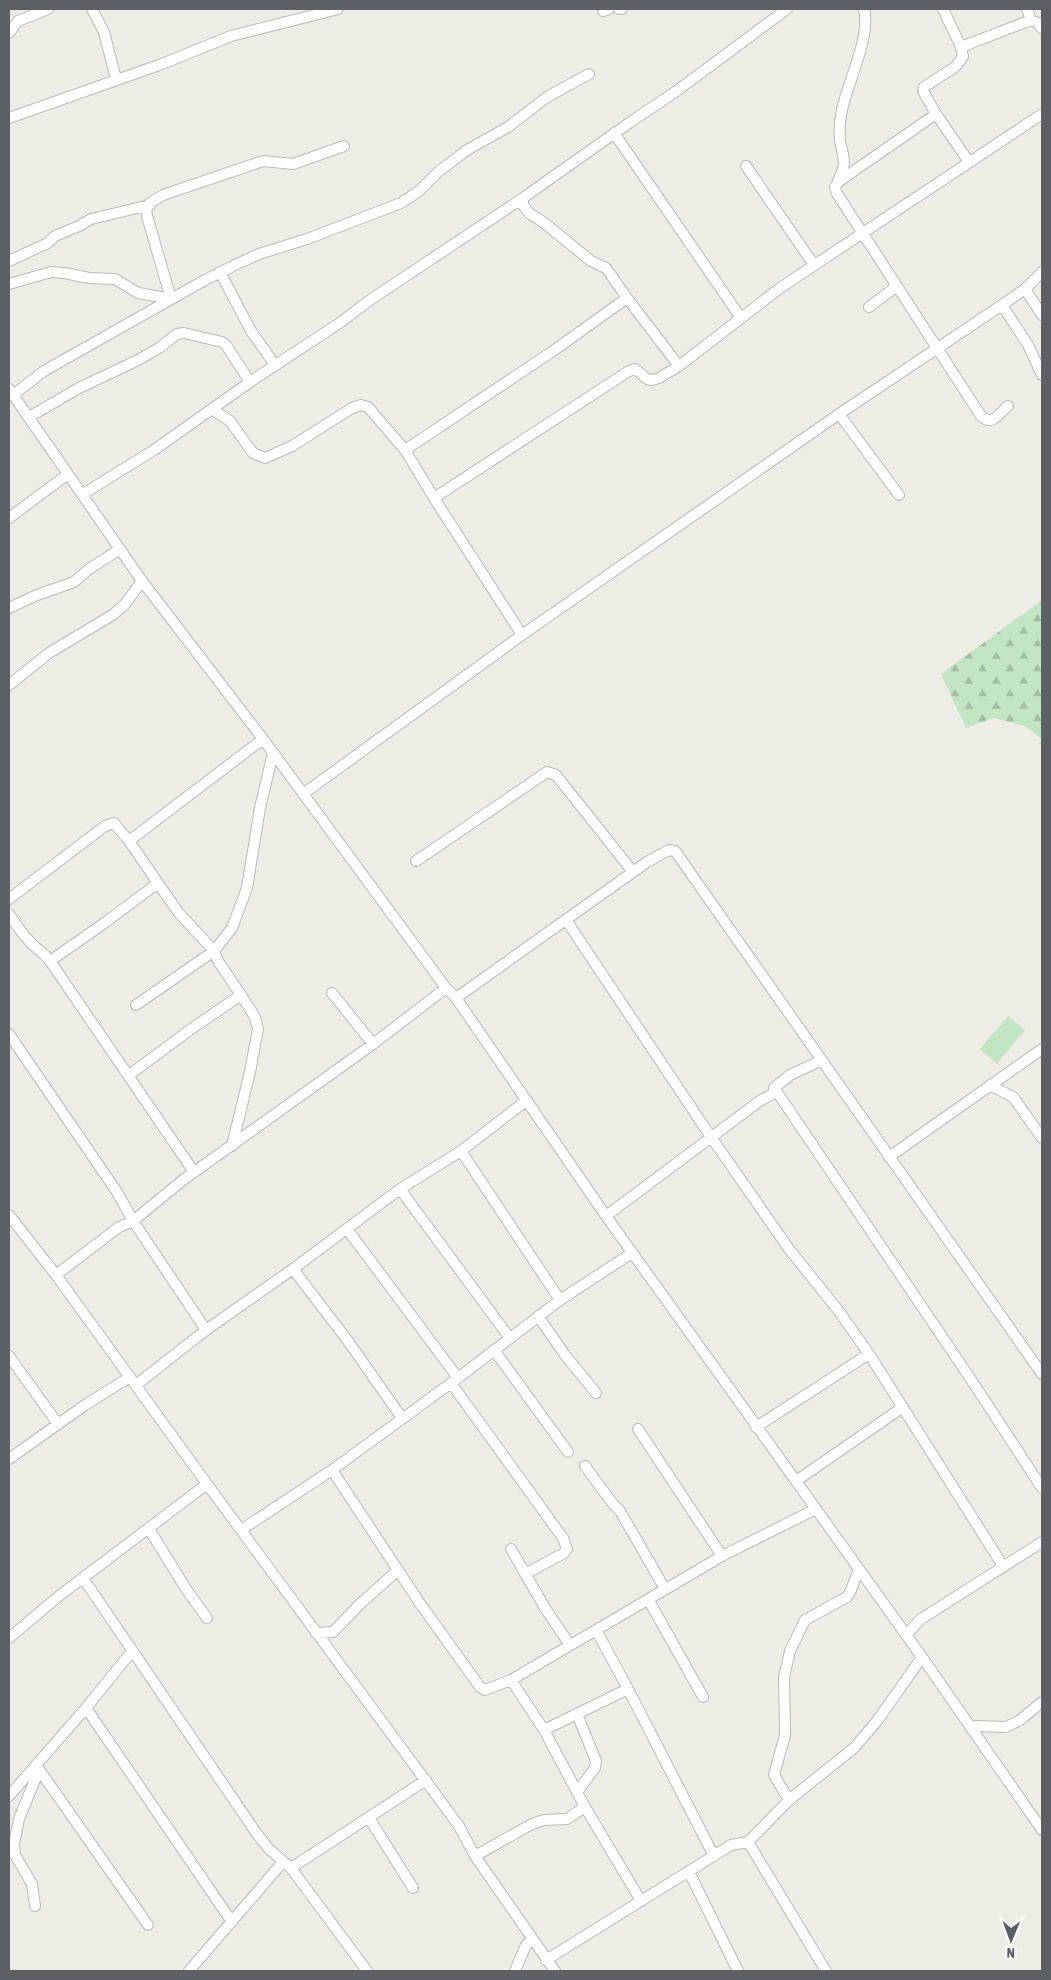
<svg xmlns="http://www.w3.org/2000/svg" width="1051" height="1980" font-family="'Asap Condensed',sans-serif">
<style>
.forest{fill:url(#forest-firs)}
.garden{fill:#c2e5c4}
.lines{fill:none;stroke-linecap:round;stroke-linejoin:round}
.minor-casing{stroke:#b7babe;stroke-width:12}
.minor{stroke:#fff;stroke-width:10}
</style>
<defs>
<pattern id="forest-firs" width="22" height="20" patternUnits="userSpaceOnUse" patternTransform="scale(1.25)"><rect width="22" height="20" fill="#c2e5c4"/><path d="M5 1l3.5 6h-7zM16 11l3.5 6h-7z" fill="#a1bda3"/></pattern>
</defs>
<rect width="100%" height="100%" fill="#eeede5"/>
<path class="forest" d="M1042,600V739L1025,726L994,718L966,728L941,674Z"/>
<path class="garden" d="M1008,1016L1025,1030L997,1064L980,1049Z"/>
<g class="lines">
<g class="minor-casing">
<path id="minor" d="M92,9L104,32L116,79
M619,9H622
M943,9L961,47L963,57L955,67L924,87L923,91L936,114L969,162
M1027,9L1031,20
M603,11L609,9
M9,33L18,21L48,9
M961,47L1031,20L1038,23L1042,29
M936,114L838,182L835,187L836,192L981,416C993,427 999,413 1008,406
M9,118L162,64L231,36L338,9
M614,133L741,318
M746,166L814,265
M838,181C847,163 844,159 840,141C839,131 840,119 842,110C848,81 871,37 864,9
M523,198V205L529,213L543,222L591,261L606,268L627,298L679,366
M9,261L48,243L55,236L79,226L91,219L150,205
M220,272L251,331L275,365
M9,284L51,272L64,273L89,278L115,279L138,293L161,297L165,302
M1025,289L1042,315
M171,299L147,216L146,208L150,203L163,195L263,161L293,164L344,146
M1002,305L1028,345L1042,375
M869,307L897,286
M9,389L142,581L263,739L446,988L456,998L606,1216L922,1657L1042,1830
M13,395L44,371L205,280L235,265L259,254L307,239L401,203L419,191L438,172L467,150L508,127L547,97L589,74
M213,410L230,421L253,453L265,458L292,446L352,408L361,405L368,407L405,450L434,498L522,635
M839,414L899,495
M29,417L79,388L138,360L159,348L177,334L184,333L222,342L226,345L250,382
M405,450L553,351L627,298
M83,494L154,450L250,382L341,322L370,300L523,198L629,123L678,90L787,9
M434,498L629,371L635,369L647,379L652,380L659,378L679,366L780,288L1042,114
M9,518L68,474
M9,608L37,595L74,582L89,569L120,549
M9,685L49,653L114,614L125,604L142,581
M303,794L522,635L839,414L1002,305L1025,289L1042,272
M129,841L263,739
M416,861L547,772L556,775L633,872
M9,899L105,826L114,823L129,841L178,912L214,951L218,961L241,995L194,1027L129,1075
M9,914C16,925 23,935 32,944C38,950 45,954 50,961L103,924L158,883
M566,920L711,1137L789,1249L838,1310L869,1354L1003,1566
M50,961L194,1172
M332,993L373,1044
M456,998L647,862L669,850L675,851L1042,1374
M136,1005L214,951L232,928L247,888L260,808L273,753
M9,1034L117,1192L133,1221L206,1330
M990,1085L1013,1097L1042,1138
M777,1092L972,1381L1042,1488
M232,1146L250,1072L258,1029L255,1017L241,995
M461,1151L560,1300
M889,1157L1042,1049
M400,1189L509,1337
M9,1215L56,1275L207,1484L459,1826L475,1856L555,1971
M606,1216L761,1100L777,1092L774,1088L790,1075L822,1060
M347,1229L458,1378
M293,1269L348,1341L402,1418
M56,1275L119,1227L133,1221L183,1180L373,1044L446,988
M538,1316L565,1355L596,1393
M494,1350L568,1452
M9,1356L58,1424
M451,1383L563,1538L567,1549L564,1553L525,1574
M136,1385L206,1330L293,1269L400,1189L461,1151L527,1100
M756,1427L869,1354
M638,1429L722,1556
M9,1459L85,1405L130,1377
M585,1466L613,1504L620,1511L665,1589
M332,1470L419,1602L480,1687L485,1690L511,1680L722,1556L816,1509
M796,1481L903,1407
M149,1529L188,1592L207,1618
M241,1530L332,1470L458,1378L560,1300L632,1253
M511,1549L545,1608L570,1645
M83,1578L257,1834L269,1849L291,1868L426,1780
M648,1599L703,1697
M596,1630L628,1689L714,1856
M316,1633L333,1632L360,1604L398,1570
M906,1635L921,1619L1042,1542
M9,1638L59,1596L207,1484
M511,1680L544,1730L585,1807L641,1901
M86,1708L232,1922
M544,1730L628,1689
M973,1730L976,1726L1006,1727L1020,1720L1042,1702
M36,1765L148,1925
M577,1792L595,1768L596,1761L577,1714
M9,1796L86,1708L132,1651
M789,1800L774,1775L785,1735L784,1677L790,1651L805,1620L847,1597L851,1590L859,1569
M369,1818L413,1888
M748,1842L826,1971
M475,1856L532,1824L544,1820L567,1819L585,1807
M291,1868L367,1971
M689,1872L738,1971
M35,1906L32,1884L15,1855L14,1844L19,1819L39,1770
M546,1960L731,1845L748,1842L789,1800L854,1748L877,1721L922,1657
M189,1971L283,1862
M515,1971L526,1945L533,1940"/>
</g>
<use href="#minor" class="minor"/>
</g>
<rect width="1051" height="1980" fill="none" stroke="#5c6065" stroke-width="20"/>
<g transform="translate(1011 1940) rotate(181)" stroke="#ffffff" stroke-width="4" paint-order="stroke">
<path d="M0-4L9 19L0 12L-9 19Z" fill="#5c6065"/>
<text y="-8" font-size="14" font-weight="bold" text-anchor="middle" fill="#5c6065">N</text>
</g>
</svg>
